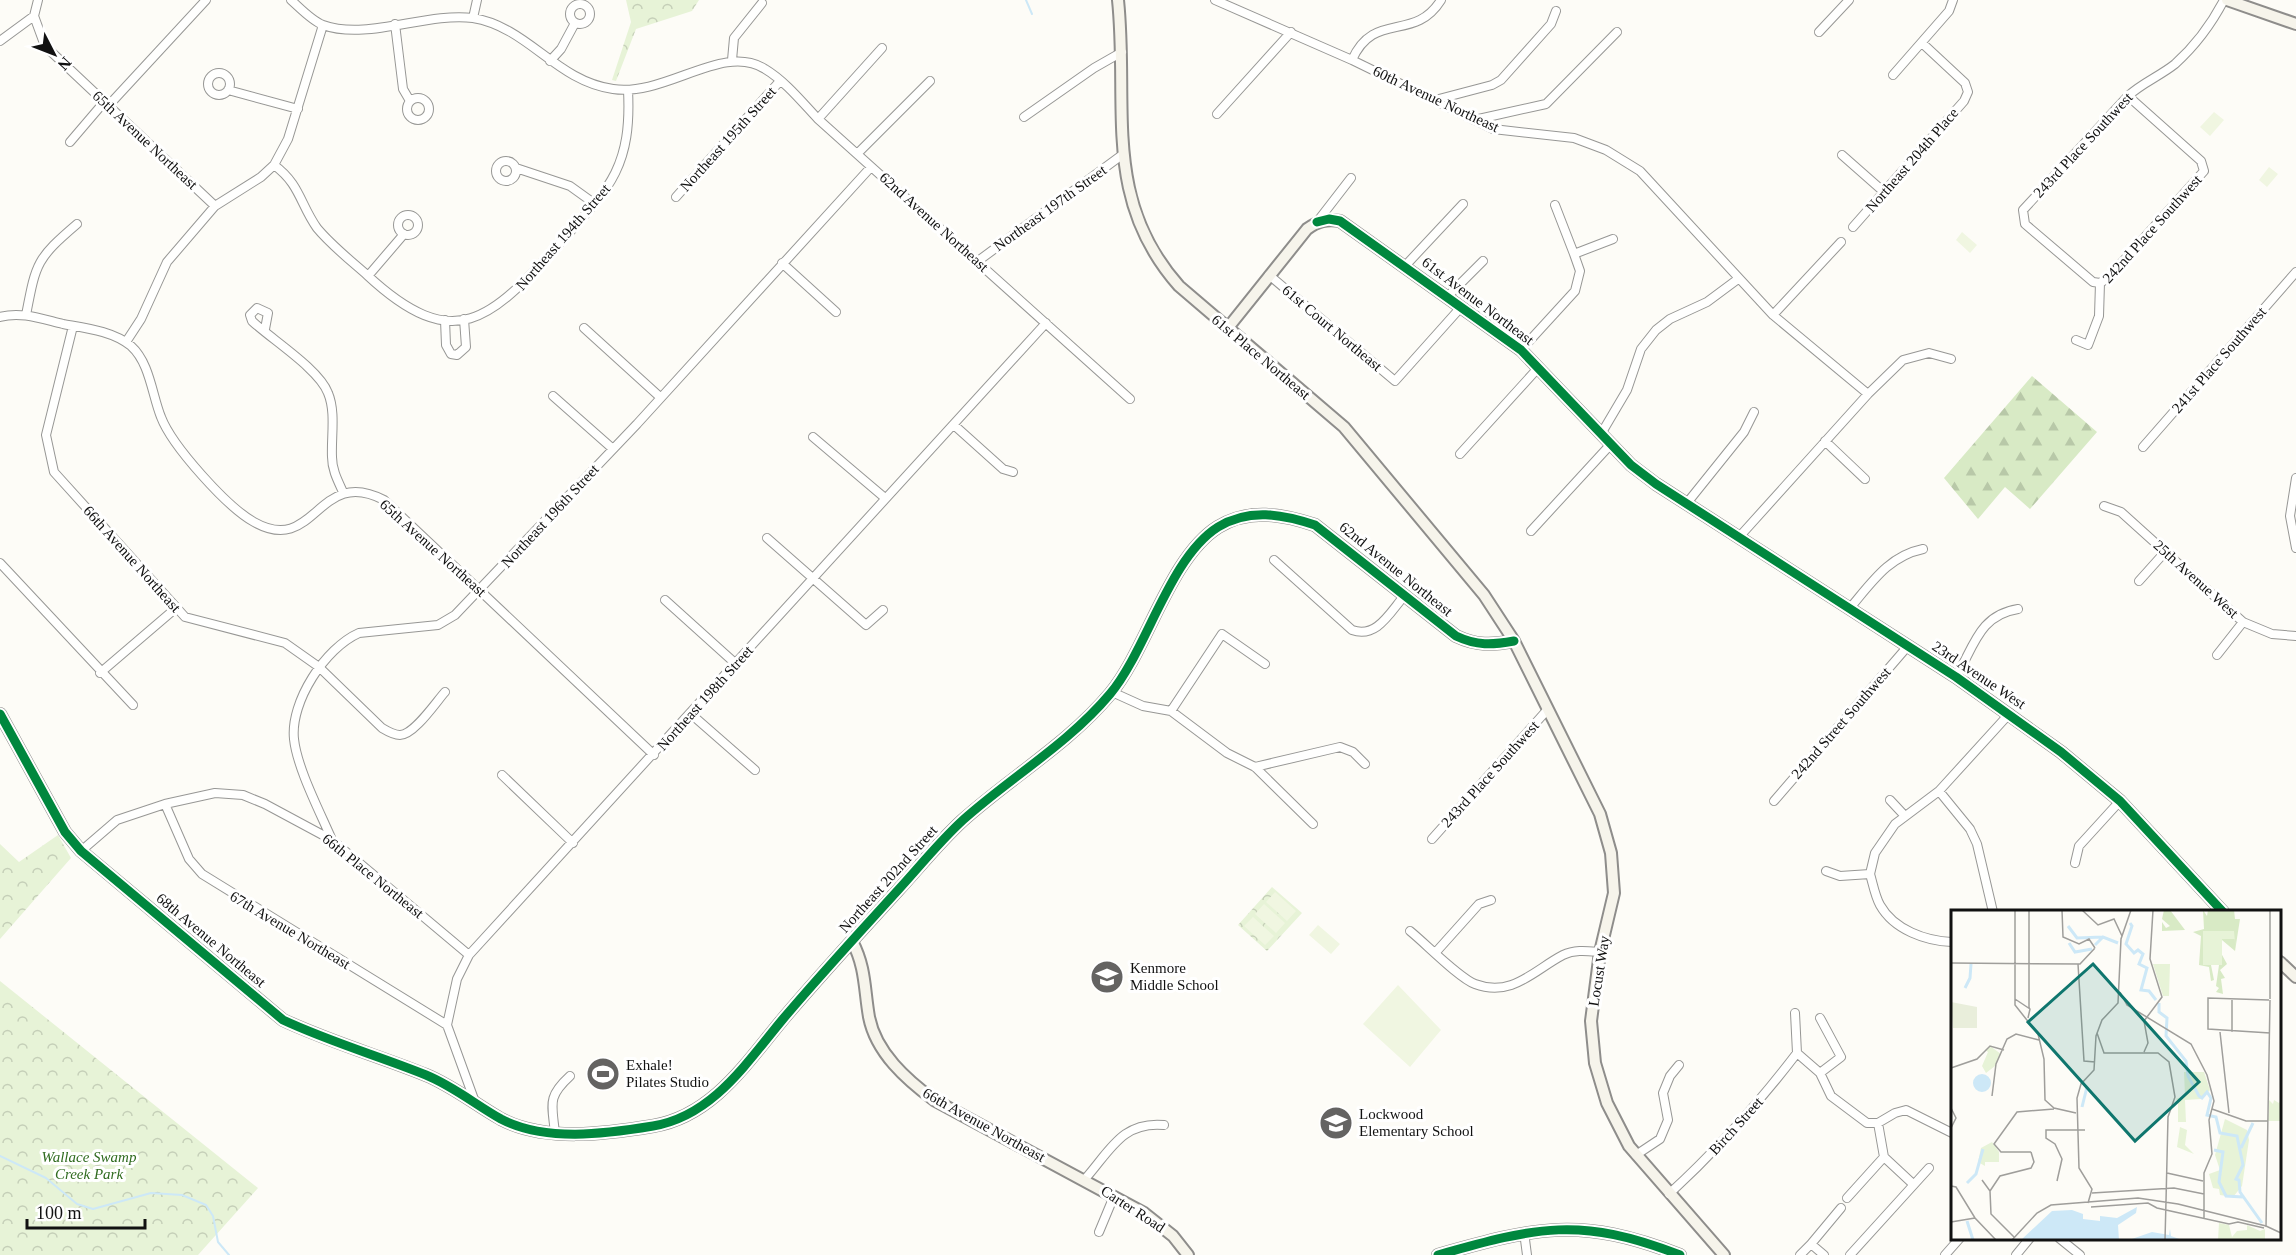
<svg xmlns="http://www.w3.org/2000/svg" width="2296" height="1255" font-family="Georgia,serif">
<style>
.forest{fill:url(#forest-firs)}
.park{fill:url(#park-crowns)}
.pitch{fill:#f0f6e1}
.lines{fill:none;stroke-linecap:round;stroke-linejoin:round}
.stream{stroke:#cde8f7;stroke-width:2}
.street-casing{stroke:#979795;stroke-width:10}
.secondary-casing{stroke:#8e8d8b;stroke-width:14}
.street{stroke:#fffffe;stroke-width:8}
.secondary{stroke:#f6f4eb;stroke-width:10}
.cycleway-casing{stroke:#fff;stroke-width:13}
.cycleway{stroke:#00873e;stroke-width:9}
.labels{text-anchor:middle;stroke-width:6;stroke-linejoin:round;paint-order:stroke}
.street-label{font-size:15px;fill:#111;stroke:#fff}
.poi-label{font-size:15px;fill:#111;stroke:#fff;text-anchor:start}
.park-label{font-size:15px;font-style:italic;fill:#2f6b1f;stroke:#fff}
.inset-river{fill:none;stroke:#cde8f7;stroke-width:3}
.inset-road{fill:none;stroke:#9f9e9b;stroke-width:1.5}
.view{fill:#0f766e;fill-opacity:0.15;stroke:#0f766e;stroke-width:3}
.inset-edge{fill:none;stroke:#111;stroke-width:3}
</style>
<defs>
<pattern id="forest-firs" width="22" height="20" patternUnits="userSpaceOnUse" patternTransform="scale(1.5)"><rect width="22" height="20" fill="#d8eac5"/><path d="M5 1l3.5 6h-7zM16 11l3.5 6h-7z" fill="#b8c8a8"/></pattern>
<pattern id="park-crowns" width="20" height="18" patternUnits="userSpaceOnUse" patternTransform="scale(1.5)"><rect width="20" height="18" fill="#e7f3d7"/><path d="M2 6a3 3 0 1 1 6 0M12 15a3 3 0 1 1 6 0" fill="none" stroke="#c5cfb8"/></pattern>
</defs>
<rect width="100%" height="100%" fill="#fdfcf7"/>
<path class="forest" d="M2032,376L2097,432L2030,509L2005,487L1978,519L1944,478Z"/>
<path class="park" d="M626,0H699L692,11L636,29L616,81L612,80L631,22Z
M58,835L71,858L0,939V844L19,862Z
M1272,887L1302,913L1267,951L1238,925Z
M0,981L258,1188L198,1255H0Z"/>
<path class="pitch" d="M2214,112L2224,120L2210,136L2200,127Z
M2269,167L2278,174L2267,187L2259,180Z
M1962,232L1977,245L1970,253L1956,240Z
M1275,892L1296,911L1287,921L1266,902Z
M1264,904L1285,923L1276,933L1255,914Z
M1253,917L1274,936L1265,945L1244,926Z
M1318,925L1340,944L1331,954L1309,935Z
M1398,985L1441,1030L1410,1067L1363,1024Z"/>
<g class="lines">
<path class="stream" d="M1026,0L1032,14
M0,1156L46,1178L77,1204L93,1209L151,1193L182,1195L206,1205L213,1216L218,1242L229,1255"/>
<g class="street-casing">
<path id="street" d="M291,0C300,8 312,21 323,25C367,41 426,12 473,18C528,27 556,81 613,89C666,97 723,42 765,69C785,81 802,102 818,119L1130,399
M1215,0L1352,60L1493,129L1574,138L1606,150L1640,171L1773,315L1868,394
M570 14a10 10 0 1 1 20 0a10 10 0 1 1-20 0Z
M34,16L45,46L215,206
M473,18L477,0
M395,24L403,89L410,101
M1819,32L1849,0
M0,41L34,16L38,0
M732,60L734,38L762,3
M1352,60C1374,10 1414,43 1441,0
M550,61L561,49L575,23
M208 84a11 11 0 1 1 22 0a11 11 0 1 1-22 0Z
M1893,75L1949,11L1953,0
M228,90L298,109
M407 109a11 11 0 1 1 22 0a11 11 0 1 1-22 0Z
M1435,100L1492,85L1501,80L1551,24L1556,11
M109,105L206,0
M1217,114L1291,32
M1024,117L1094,68L1122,52
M818,119L882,48
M1474,120L1546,104L1617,32
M70,142L105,101
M857,154L930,81
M1842,155L1884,192
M496 171a10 10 0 1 1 20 0a10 10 0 1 1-20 0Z
M274,165C300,184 300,204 317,228C331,245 350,260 367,275C454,356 491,320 559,244C609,189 632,168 628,90
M516,168L570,186L595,204
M676,197L780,81
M1555,205L1574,254
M398 225a10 10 0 1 1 20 0a10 10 0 1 1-20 0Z
M1317,222L1351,178
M1853,227L1964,101L1968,92L1965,83L1922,43
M978,261L1122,155
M782,263L836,312
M1405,266L1463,204
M1269,275L1395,381L1462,306
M368,276L404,234
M2100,283L2093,282L2025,224L2023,210L2128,96C2142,83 2160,76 2175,64C2195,46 2212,23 2224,0
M2100,283L2108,278L2204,171L2201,161L2128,96
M1448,296L1483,261
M26,315C36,263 36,259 77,224
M1773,315L1841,242
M0,317C21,311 42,319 63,324C85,328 113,331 131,346C150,363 152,395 161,417C172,446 227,507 254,522C316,557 317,465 384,500L654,755
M445,320L446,345L451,354L457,355L466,347L464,319
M73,326L46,435L54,472L185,617L285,643L319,667L382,728C387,731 394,735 400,735C414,735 436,702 445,692
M584,328L660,397
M265,329L268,313L257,308L250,315L252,321C271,339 319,369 328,393C336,412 331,437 332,457C332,470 338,481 343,492
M2076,340L2088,345L2099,316L2100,283
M126,342L141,319L167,262L215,206L261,177L274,165L288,139L323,25
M1521,350L1575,291L1580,271L1574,254L1613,239
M553,396L613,449
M954,425L1003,469L1013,472
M1601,434L1627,390L1641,349L1656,330L1670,319L1707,302L1738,279
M813,437L885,498
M1825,441L1865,479
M2143,447L2296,272
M1460,454L1539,367
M2296,478L2290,516L2296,548
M1687,503L1744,432L1754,412
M2104,506L2121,512L2243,622L2272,634L2296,636
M1531,531L1611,444
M1740,536L1868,394L1903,360L1929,353L1951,359
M767,538L866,625L883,610
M1274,560L1352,630C1377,639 1390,612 1405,595
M0,563L133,705
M2139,581L2165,552
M665,600L736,664
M1850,608C1872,582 1889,556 1923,549
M2217,655L2243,622
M100,673L176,608
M1956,677C1974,647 1979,615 2018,609
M1112,692L1143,706L1171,711L1227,753L1255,767L1313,824
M1171,711L1222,634L1265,664
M691,714L755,770
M1255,767L1340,747L1353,752L1365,764
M502,775L573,843
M1939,791L1970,829L1977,844L1993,912
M1890,800L1904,815
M1774,801L1908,646
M165,804L189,859L202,874L447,1025
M1432,839L1548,709
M332,840C320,812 297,768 294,739C290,702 325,648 359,633L438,625L455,615L637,424L871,167
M81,851L117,820L165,804L215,793L243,795L265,804L332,840L469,955
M2075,863L2079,846L2120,801
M1826,871L1840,876L1870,874L1875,853L1895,824L1939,791L2010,713
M1870,874C1873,884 1875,896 1880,905C1894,930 1926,941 1952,942
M1410,931C1425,943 1459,978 1475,984C1512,998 1534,970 1563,955C1575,949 1588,951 1600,952
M1436,952L1479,904L1491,900
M1795,1013L1797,1053L1820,1073L1831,1096L1867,1123H1878L1895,1113L1906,1110L1952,1133
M1820,1018L1841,1057L1820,1073
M475,1102L447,1025L457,979L469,955L1046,323
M1878,1123L1884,1157L1913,1184
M555,1133C552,1104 547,1097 570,1076
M1636,1155L1660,1139L1668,1120L1663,1093L1670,1076L1679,1065
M1085,1179C1110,1151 1122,1121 1164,1125
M1669,1194C1717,1150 1758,1104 1797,1053
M1847,1198L1884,1157
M1099,1232L1114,1196
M1524,1232L1527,1255
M2059,1238L2080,1255
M1811,1244L1841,1208
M1800,1255L1811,1244L1824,1255
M1850,1255L1929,1168
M1945,1255L1960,1238
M2016,1255L2030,1238"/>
</g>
<g class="secondary-casing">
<path id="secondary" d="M1118,0C1129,106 1101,198 1179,286L1344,427L1484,595L1514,641L1600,814L1611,853L1614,893L1600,952L1591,1021L1595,1063L1607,1103L1629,1146L1724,1255
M2227,0L2296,24
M1227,329L1307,229C1318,221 1326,219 1340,221L1521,350L1631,465L1656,484L1956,677L2061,752L2120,801L2223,912
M0,714L65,832L81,851L283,1020C330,1042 379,1056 426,1075C453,1086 476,1105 501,1119C545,1142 605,1134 653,1126C713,1116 747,1062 783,1019C821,974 860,932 899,889C920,866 940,841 963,820C1011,777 1068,744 1110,694C1147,650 1169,558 1218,527C1249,508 1282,514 1315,525L1456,636C1477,646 1492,645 1514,641
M852,941C866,968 864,988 869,1017C876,1053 907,1080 934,1100L1144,1213L1173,1236L1188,1255
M2280,962L2296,977
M1438,1255C1537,1227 1580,1216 1680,1255"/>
</g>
<use href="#street" class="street"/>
<use href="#secondary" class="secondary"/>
<g class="cycleway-casing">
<path id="cycleway" d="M1317,222L1329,219L1340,221L1521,350L1631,465L1656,484L1956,677L2061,752L2120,801L2223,912
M0,714L65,832L81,851L283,1020C330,1042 379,1056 426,1075C453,1086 476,1105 501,1119C545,1142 605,1134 653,1126C713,1116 747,1062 783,1019C821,974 860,932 899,889C920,866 940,841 963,820C1011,777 1068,744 1110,694C1147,650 1169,558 1218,527C1249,508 1282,514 1315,525L1456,636C1477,646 1492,645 1514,641
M1438,1255C1537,1227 1580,1216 1680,1255"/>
</g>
<use href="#cycleway" class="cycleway"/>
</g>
<defs>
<g id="school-disc" transform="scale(1.725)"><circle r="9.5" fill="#646362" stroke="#fff"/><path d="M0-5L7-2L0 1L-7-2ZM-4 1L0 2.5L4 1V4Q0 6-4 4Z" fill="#fff"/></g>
<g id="stadium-disc" transform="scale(1.725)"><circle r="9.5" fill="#646362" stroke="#fff"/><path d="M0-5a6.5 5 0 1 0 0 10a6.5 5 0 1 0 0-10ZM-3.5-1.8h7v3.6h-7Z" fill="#fff"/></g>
</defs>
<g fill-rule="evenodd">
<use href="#school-disc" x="1107" y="977"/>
<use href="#stadium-disc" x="603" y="1074"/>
<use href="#school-disc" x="1336" y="1123"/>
</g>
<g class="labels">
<g class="street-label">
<text transform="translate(1436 99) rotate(25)" y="5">60th Avenue Northeast</text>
<text transform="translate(728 139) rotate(-48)" y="5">Northeast 195th Street</text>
<text transform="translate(145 140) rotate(43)" y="5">65th Avenue Northeast</text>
<text transform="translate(2083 145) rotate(-47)" y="5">243rd Place Southwest</text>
<text transform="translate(1912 160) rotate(-49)" y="5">Northeast 204th Place</text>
<text transform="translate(1050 208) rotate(-36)" y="5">Northeast 197th Street</text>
<text transform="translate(934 222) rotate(42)" y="5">62nd Avenue Northeast</text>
<text transform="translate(2152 229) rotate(-48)" y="5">242nd Place Southwest</text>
<text transform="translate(563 237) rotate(-49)" y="5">Northeast 194th Street</text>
<text transform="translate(1478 301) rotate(37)" y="5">61st Avenue Northeast</text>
<text transform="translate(1332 328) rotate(40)" y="5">61st Court Northeast</text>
<text transform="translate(1261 357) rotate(40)" y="5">61st Place Northeast</text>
<text transform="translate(2219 360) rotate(-49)" y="5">241st Place Southwest</text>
<text transform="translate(550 516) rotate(-47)" y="5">Northeast 196th Street</text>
<text transform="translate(433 548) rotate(42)" y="5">65th Avenue Northeast</text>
<text transform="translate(132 559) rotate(48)" y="5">66th Avenue Northeast</text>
<text transform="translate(1396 569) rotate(39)" y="5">62nd Avenue Northeast</text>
<text transform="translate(2196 579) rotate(42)" y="5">25th Avenue West</text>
<text transform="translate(1979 675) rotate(34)" y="5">23rd Avenue West</text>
<text transform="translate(705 698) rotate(-48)" y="5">Northeast 198th Street</text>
<text transform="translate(1841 723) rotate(-49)" y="5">242nd Street Southwest</text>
<text transform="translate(1490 774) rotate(-48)" y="5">243rd Place Southwest</text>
<text transform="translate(373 876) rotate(39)" y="5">66th Place Northeast</text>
<text transform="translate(888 879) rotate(-48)" y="5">Northeast 202nd Street</text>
<text transform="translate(290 930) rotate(31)" y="5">67th Avenue Northeast</text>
<text transform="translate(211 940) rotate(40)" y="5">68th Avenue Northeast</text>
<text transform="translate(1599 971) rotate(-81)" y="5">Locust Way</text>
<text transform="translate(984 1125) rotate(29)" y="5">66th Avenue Northeast</text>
<text transform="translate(1736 1126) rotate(-48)" y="5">Birch Street</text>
<text transform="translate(1133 1209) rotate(33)" y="5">Carter Road</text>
</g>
<g class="poi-label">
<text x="1130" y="973">Kenmore<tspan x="1130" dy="17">Middle School</tspan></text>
<text x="626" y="1070">Exhale!<tspan x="626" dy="17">Pilates Studio</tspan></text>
<text x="1359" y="1119">Lockwood<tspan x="1359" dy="17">Elementary School</tspan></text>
</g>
<g class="park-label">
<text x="89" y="1162">Wallace Swamp<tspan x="89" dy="17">Creek Park</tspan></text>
</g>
</g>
<g transform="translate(1951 910)">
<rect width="330" height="330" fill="#fdfcf7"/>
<path d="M213,0H219L234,20L211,21V12L215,18L219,16L211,9ZM252,0L256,6L257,0H283L284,9H289L284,41L271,30L270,43L276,54L269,60L274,68L270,69L272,84L265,82L268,78L265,76L268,55H260L263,70L260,71L258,57L248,55L250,26L242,22L253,19Z" fill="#d8eac5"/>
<path d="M274,209L296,220L298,230L291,276L282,287L269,285L268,279L262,278L258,264L269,260L264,245ZM229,217L236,220L234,235L243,244L226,237Z" fill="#e7f3d7"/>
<path d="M0,92L26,97V118H2Z" fill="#e9eedb"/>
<path d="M252,21H283L285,44L284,29H271V55H252ZM202,54H219L218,86H212ZM39,136L50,144L44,156L35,163L31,156L37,142L34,140ZM233,162H253L259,180L250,189L234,190L235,212H227V190L224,189L234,186ZM330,189V211H317L318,190L322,194L323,190L328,193ZM41,232L48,242V252H34V256L27,252L30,238ZM268,313L278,315L281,327L286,321L296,320V315L309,321L314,319V330H267Z" fill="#e7f3d7"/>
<path d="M22 173a9 9 0 1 1 18 0a9 9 0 1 1-18 0ZM186,297L185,303L167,315L168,330H70L101,301L121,300L132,304V309L149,311V306L166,308ZM219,319L220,326L231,330H178L201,322L218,325Z" fill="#cde8f7"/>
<path class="inset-river" d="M179,13L181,16L175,34L183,43L187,40L192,44L188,54L196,58L190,80L198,81L205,90M117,16L126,28L152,27M118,33L124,42L141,39M144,35L152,27L167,33M14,78L19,68L20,54M208,93V102L216,108L215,126L235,151L237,166L248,186L251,188L256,182L260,188L256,205L265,207L269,223L286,226L292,255L285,269L288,270L289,282L311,313M131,197L136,177M290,238L302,213M263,240L272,242L268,272L275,286L292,287M16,273L25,264L32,239M16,311L22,330"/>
<path class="inset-road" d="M64,0V95L87,124L93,149L94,190L103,198L125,203M111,0L112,27L128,34L138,29L144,38M131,0L147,15L163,9L171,26M0,53L129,54L144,38M127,54L133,151L144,152M169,82L176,95L240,134L256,165L263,191L258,210L261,244L253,263V308M64,89L79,99L77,108M319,89V0M318,90L257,88V119L319,123M78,98V0M269,122L278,203M281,122V89M146,123L153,143H207L218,152L224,187L217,207L215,291M193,142L197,133L193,111L211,87L199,49L202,0M0,158L26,149L39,136L53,140M41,186L45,154L56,129L65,124L88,130M0,198L5,208L0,218M261,199L295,211H317M80,242H50L43,234L66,202L103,199M216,263L252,271M31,270L39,281L40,304L63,327M106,271L111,249L104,234L95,228V220H134M0,276L5,277L24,308L45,330M39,281L49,266L80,258L83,252L80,242M141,283L223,278L253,284M137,293L141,279L128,258L126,188L130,174L143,160L145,126L151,110L167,93L170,29L180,0M140,297L197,293L206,298L278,314L287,312L313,318M0,312L24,308M315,317L319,90M61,330L86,303L100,295L187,288L227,294L315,316L330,323M214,330L215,291"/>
<path class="view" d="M142,54L248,172L184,231L77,112Z"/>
<rect width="330" height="330" class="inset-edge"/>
</g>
<g transform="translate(54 54) rotate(132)" stroke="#ffffff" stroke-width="4.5" paint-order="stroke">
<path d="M0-4.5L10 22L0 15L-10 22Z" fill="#111111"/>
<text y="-9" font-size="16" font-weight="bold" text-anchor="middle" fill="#111111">N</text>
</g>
<path d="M27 1219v9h118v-9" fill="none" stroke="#111111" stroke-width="3"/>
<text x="36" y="1219" font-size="18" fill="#111111" stroke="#ffffff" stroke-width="4.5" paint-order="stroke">100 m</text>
</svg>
